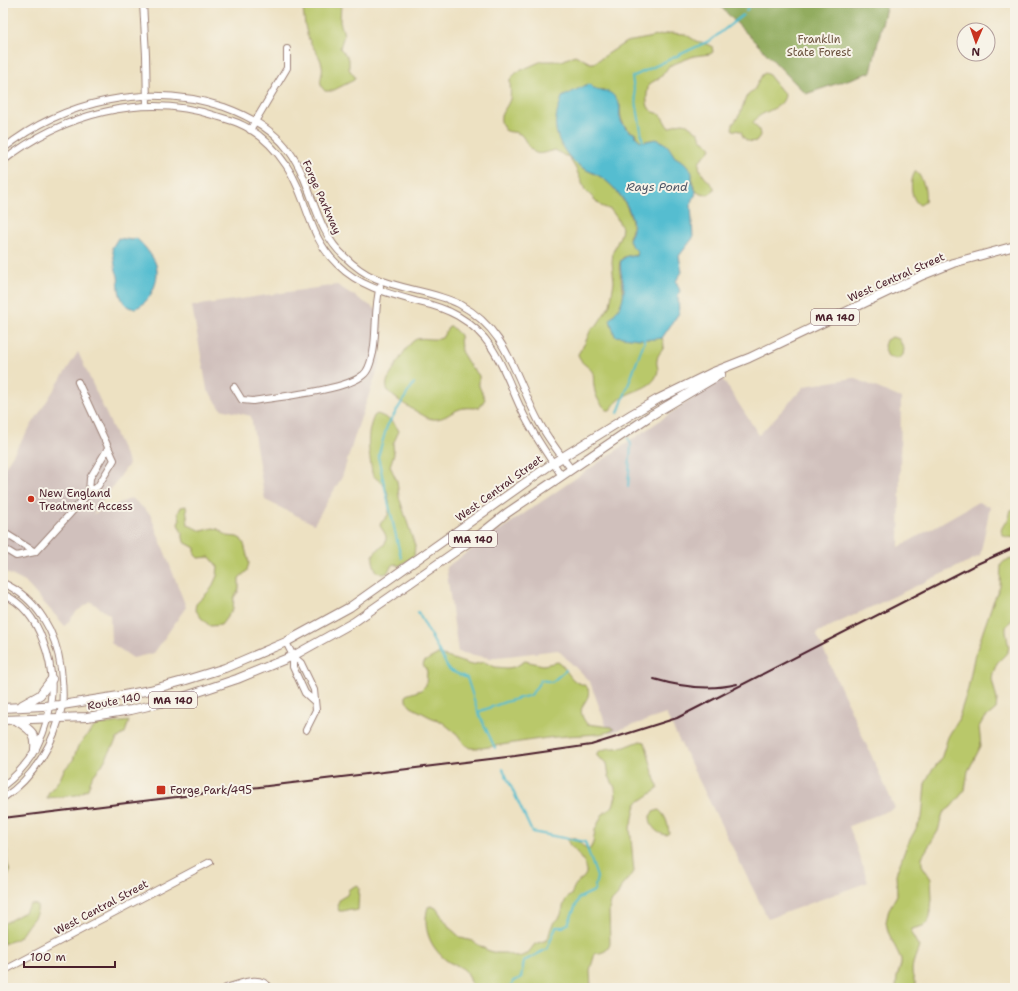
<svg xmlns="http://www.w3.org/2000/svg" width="1018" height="991" font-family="'Shantell Sans',sans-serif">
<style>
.industrial{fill:#d0c0bc}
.green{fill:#b9c86a;stroke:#82744a}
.forest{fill:#92ac5e;stroke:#6e6644}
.water{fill:#54bdd0;stroke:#4f6e7e}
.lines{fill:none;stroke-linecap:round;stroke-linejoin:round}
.stream{stroke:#54bdd0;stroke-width:2}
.minor-casing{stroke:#9c8076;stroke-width:8}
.major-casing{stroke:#9c8076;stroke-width:10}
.minor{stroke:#fff;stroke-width:6}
.major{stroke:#fff;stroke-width:8}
.rail{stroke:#4a1f2b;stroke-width:2}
.poi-dot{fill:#c8321e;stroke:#f7f3e8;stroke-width:1.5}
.labels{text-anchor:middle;stroke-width:4;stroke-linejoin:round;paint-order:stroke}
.shield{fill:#f7f3e8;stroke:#7e5f64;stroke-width:1}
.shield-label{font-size:10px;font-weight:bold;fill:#4a1f2b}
.park-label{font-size:11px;fill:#6b523e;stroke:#f7f3e8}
.street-label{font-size:11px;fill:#4a1f2b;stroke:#f7f3e8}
.poi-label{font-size:11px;fill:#4a1f2b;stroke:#f7f3e8;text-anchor:start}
.water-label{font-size:12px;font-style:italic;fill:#4e5665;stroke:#f7f3e8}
</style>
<rect width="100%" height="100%" fill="#f7f3e8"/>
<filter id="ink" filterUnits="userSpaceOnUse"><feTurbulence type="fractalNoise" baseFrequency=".025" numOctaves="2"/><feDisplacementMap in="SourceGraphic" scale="8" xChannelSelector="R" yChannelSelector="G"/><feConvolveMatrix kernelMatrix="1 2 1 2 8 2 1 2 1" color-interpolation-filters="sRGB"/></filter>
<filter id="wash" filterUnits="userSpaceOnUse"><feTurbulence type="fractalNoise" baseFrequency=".012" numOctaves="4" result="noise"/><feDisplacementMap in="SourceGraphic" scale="16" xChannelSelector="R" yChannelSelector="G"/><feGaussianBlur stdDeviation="0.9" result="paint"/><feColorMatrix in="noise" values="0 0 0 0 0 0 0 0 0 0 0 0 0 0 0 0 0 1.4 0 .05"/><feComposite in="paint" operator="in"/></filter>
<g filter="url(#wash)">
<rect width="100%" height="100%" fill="#ede1c2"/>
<path class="industrial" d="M337,285L382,313L380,363L358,426L342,477L314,524L265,500L251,416L221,409L207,389L192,306Z
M78,352L129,464L93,514L132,498L150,514L186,607L154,653L133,658L111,643L110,615L91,602L77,611L65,626L25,582L3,571V470Z
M722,378L759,435L805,386L854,378L901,398L899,547L978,502L990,507L980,556L816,633L895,808L849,826L868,882L768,919L666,714L609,733L590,682L558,650L490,658L458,652L446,567Z"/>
<path class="green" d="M302,3H341L340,22L343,31L344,35L340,48L349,59V69L355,77L354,80L332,91H325C316,83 324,75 322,65C320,54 310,46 307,34C304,24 304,13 302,3Z
M670,33L685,34L696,41L712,46L713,52L710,54L694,56L669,66L661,77L649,84C647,91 644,107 652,111C654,113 658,112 660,115C664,118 665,124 669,128L676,124L683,123L687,124L699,133L701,139L708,144L711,148C708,153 705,155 702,158C693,169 708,180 714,187V191C706,198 695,195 693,184C691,180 693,176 691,172C686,161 679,162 673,155C668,149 667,142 658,140C653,139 647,141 642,142L637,138L636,134C622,128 620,119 620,105L604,90C597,90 594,90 589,84L557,133C561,144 566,155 576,163C583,170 592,172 600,176C616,186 641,219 629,237L631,245L637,251L636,256C630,256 624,255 621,260C613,274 636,295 612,317L655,339L662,338C668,351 658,350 657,360C656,364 658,367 658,370C656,388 635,389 623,397C617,401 614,405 610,410H607C599,403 595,396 594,386C593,382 594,377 593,373C589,365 579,364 578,354L585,343L591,329L597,325L610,305L614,282L612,262L613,252L621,234L622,228L617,218L611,210L601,206L585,190L576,169L568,156H565L555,150C538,154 536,158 526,142C524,139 523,136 520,134C515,131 509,133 505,130C495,114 505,113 510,99C511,93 510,85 510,79L517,72L542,61H562L575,55L590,63H594L626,42L643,39Z
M765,73L768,74L785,95C783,111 759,110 753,123L759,130L760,135L757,141C748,143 743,140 741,131L733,130L732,129L733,124L740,114L746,97L754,90L762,75Z
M916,171C923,179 927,191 925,202L920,205C910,200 909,179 916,171Z
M449,326H451L460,335L461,351L470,366L477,373L479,376V386L485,399L480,407C474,409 470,407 464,408C451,410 443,423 428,418C419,413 390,397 387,389C386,385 387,382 388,379C394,370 407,342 417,339C425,337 434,341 442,338Z
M892,337L899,339L904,349L903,355L897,359L888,357L884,346L886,340Z
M377,414C385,416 395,423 399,431L393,444L394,454L390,466L397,481L399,497L415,546L414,556L399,566L396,564L392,565L387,573L383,574L377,572C364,546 385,553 386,539C387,534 381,529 380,525C381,521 386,519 388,515C391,507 389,491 383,484C379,480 375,479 372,473C369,450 365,438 374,416Z
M186,506L188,525L202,531L213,528L218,529L227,536L237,537L241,539L244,544L249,563L247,571L239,578V588L238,592L234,597L233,609L221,625L210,626L202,619L195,609L196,604L211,589L217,576L218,567L210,557L198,558L195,555V548L184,542L182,533L178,524L180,519L178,513L181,507Z
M1011,509L1015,511V537C1008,539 997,535 1003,526C1004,523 1008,522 1009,518C1010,515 1010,512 1011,509Z
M1015,559V616L1006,627V632L1009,648L1006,654L997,663L993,673L992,679L997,700L996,709L983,720L979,727L981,746L968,771L965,790L951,807L943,813L938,831L922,857V865L931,879L932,899L930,917L928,922L923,926L912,929L911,933L919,947C914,961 908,970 916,984L914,988H896L897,977L901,964V959L888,932L886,922L889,909L897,895L896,874L907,845L922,818L925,784L930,773L941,759L948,737L958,720L968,689L974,658L992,605L1000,586L1001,565C1004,560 1009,559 1015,559Z
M438,654L471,665L484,662L495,667L507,668L515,667L525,661L543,665L558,662C566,667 568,676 575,681C579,684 586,684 588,689C592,703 572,705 587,724L611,727L614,729C607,735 593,734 584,735C550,736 516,743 482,748H471L465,745L457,734L442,722L430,717L411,707L406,701V695L421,690L426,685L427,671L423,665L424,662Z
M129,721L125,733L117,739L102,765L92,777L88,789L77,795L47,798L49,792L60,779L64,770L73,760L78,746L96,725Z
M640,741L645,742L655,780L658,786V789L637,803L635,808L633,818L630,827L634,872L621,887L618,895L611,902L609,910L610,944C608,952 601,953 594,954V957L590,970L591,988H472C471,980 468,971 460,967C456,964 450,964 446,960C430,947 422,928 428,907L431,906L436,908L450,928L461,938L472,941L487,950L496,953H506L516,957H519L527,954L535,944L547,940C550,935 550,927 554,922C556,919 556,922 559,918C565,910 560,901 573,894L572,893C574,885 577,883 583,878C594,867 576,852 569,844L568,841L569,838H575L587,850L590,849L593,843L595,830L602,815L613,806L616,796L615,788L609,776L607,763L598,757L596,754C604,746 615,749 625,747C630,745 635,743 640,741Z
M659,810C666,816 668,824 669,833L667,835C656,834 650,826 650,816L653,812Z
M3,849L7,850C7,853 6,857 7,860C8,871 14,872 3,880Z
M357,885L359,888L358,910L353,911L350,909L343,911H339L337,905L340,899L347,895L349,889Z
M31,904L37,905C39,915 31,920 26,928C23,932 22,935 18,938C14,941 8,942 3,944V924L23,913Z"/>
<path class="forest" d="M717,3H887L871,72L806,94Z"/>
<path class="water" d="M589,84C598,95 610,84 619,104C621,108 619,113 620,117C621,124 627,131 634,133L637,138L642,142L656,139L663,142L668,146L675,157L684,162L690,169L692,173V184L696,191L695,196L692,199L691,205L693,238L679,256L682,272L676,281L680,291L678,295L679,313L662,338C647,341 631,338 615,336L610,320C618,309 624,303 624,288C623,278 619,270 621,260L627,256H636L637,251L631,245L629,240C630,235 633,233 633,228C633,208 617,188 601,177C593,172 584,170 577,164C564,154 553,134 556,118C557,111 560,104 562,97L586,85Z
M118,238L132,240L136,238C142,243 154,257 156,265C163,289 133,327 121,297C118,290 119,283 118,276C118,275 116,271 116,270C114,263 114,255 112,248Z"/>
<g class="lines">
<path class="stream" d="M746,11L751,3
M643,143L632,77L711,40L743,15
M618,413L644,342V337
M628,487L631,444L628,438
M401,558L378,457L387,426L414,383
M418,612L449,670L467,678L478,712L495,748
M478,712L505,702L531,695L541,680L552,682L566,670
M503,769L532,832L585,842L597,877L594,891L579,898L568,924L563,927H556L547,949L524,961L521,978L513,981L511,988"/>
</g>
</g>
<g filter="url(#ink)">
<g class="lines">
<g class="minor-casing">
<path id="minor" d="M143,3L146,55L147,106
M250,130L287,68V49
M3,149C64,100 149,82 224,107C249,116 273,129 289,151C313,183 314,229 344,256C353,265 363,273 375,278C402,290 433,291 459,304C508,330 515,377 539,422C548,439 560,454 571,469
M3,161C62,114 143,92 216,116C223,118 231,120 238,123C257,131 274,147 286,165C308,197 307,236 338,265C360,287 390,294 419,302C433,305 446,309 458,316C498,339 505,377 524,415C534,436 548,456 562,476
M234,387L242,400L253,401C277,397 347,390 363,375C369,371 371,360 373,353C377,331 374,308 380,286
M89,493L90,478L108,448
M3,532L35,552
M3,548L16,556L35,552L89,493L98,486L114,460L78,382
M3,583C38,599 56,632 61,669C62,681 64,694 62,706C56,741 33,779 3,798
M3,594C23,603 36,621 43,641C63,692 47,753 3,786
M286,642L293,656V667L305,693L315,702
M293,656L301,663L314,690L316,710L306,730
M3,971L210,862
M226,988C241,984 259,974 270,988"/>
</g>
<g class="major-casing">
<path id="major" d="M22,705L40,695L52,679
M3,708L62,705L119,696L150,690L183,681L225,668L286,642L350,607L553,463L632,414L658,399L711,373L749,358L923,275L953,263L1015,246
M3,720L87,717L131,710L174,700L237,679L293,656L354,622L482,533L507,513L650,416L721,374
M16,720C28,729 37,732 35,749"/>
</g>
<use href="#minor" class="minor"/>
<use href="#major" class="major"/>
<path class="rail" d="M654,679C681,687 709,691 737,684
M3,818L515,756L591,745L677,718L977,564L1015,547"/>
</g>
</g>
<g class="poi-dot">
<circle cx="31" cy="499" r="4"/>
<rect x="156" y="785" width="10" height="10" rx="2"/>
</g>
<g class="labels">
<g class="shield">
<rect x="811" y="309" width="48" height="16" rx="3"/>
<rect x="449" y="531" width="48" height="16" rx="3"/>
<rect x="149" y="692" width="48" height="16" rx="3"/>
</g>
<g class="shield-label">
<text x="835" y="321">MA 140</text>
<text x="473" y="543">MA 140</text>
<text x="173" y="704">MA 140</text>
</g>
<g class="park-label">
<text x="819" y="43">Franklin<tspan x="819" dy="13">State Forest</tspan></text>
</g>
<g class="street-label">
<text transform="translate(322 197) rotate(66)" y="4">Forge Parkway</text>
<text transform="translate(896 277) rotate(-24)" y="4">West Central Street</text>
<text transform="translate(499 488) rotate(-36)" y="4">West Central Street</text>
<text transform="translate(114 701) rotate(-10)" y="4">Route 140</text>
<text transform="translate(101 907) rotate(-28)" y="4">West Central Street</text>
</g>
<g class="poi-label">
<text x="39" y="497">New England<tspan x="39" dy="13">Treatment Access</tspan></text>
<text x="170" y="794">Forge Park/495</text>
</g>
<g class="water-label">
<text x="657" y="191">Rays Pond</text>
</g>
</g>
<rect width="1018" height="991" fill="none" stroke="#f7f3e8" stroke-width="16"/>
<g transform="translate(976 42) rotate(182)"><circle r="19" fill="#f7f3e8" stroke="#b29e9c"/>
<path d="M0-3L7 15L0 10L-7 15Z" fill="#c8321e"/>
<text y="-6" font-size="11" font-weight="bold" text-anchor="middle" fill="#4a1f2b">N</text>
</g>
<path d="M24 961v6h91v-6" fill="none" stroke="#4a1f2b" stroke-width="2"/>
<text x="30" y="961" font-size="12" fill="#4a1f2b" stroke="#f7f3e8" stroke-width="3" paint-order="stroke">100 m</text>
</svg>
